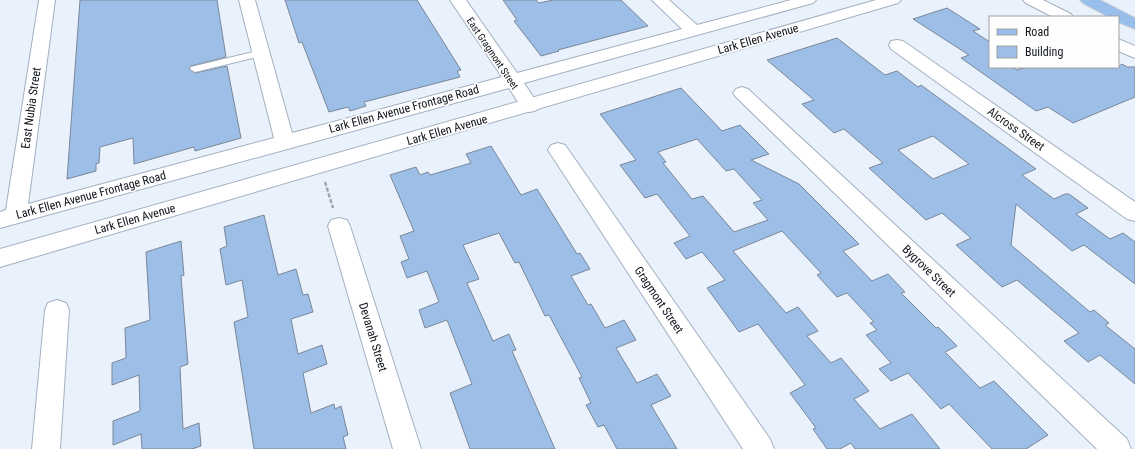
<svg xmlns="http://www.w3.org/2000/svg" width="1135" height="449" font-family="'Roboto Condensed',sans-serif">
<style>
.building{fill:#9cbee7;stroke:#7a8797;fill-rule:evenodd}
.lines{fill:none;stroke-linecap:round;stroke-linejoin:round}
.lane-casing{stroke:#a2b0c0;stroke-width:2}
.street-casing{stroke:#a2b0c0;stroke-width:2}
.secondary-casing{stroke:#a2b0c0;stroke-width:2}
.primary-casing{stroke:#cfd0d1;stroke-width:2}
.path{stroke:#9fa6af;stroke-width:2.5;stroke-dasharray:4 2;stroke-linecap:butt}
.lane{fill:#fff;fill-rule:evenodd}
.street{fill:#fff;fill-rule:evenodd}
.secondary{fill:#fff;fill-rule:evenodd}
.primary{fill:#98bfec;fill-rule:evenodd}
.labels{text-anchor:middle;stroke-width:3.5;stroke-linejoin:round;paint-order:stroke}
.far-street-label{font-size:10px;fill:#10151b;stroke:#fefefe}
.street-label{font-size:12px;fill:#10151b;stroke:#fefefe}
</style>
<rect width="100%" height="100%" fill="#e9f2fc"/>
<path class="building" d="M80,0H217L226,57L191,66L189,69L195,73L227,66L241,138L195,151L194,147L134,164L133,138L100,147L99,163L96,164V171L67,179Z
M285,0H417L461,70L457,71L460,77L364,102L366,106L350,111L348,107L329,112L302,42L299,43Z
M503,0H536L539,3L553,0H621L648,26L558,50L559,51L541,56L514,21L517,20Z
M947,8L980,29L973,31L990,42V67H1012L1017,70L1026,67H1118L1122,64L1127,67H1135V97L1073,123L1048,107L1036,111L961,58L969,55L913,19Z
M837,38L885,75L897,71L918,87L921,85L1002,144L1036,169L1022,175L1054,199L1065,194H1069L1088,208L1076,214L1110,239L1123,233L1135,242V284L1084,245L1072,251L1016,204L1011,245L1090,312L1094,310L1109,323L1105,325L1135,349V384L1100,355L1088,362L1064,341L1079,333L1017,280L1002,287L956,245L971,238L942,213L926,220L869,168L883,163L844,129L834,133L802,104L814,100L767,60ZM933,136L969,164L933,179L898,150Z
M681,88L722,131L740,125L769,154L751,160L799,184L859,244L843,251L872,281L888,274L905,292L901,293L936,328L938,327L957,346L945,352L980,388L994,381L1048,435L1026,449H992L949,404L941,409L908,373L891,381L879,369L891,363L866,335L877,330L870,323L874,322L847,293L837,297L817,275L821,273L782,231L733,251L786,313L798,307L818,331L807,336L831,363L841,358L869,391L854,399L880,429L912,414L940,449H855L851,443L840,449H827L813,429L816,428L790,393L805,385L796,373L758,324L739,332L707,288L725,280L702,252L686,259L674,243L690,236L657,194L645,198L620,165L636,160L600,114ZM697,139L726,171L734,169L762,200L753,203L768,220L734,232L703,196L692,199L663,163L666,162L658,152Z
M491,146L521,195L537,189L577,254L580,253L590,269L571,276L588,305L591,304L605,328L624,320L636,340L616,348L637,383L657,374L671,396L651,405L677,449H617L604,425L598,427L586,405L591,403L579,378L582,377L549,315L545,316L519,262L515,263L499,233L463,245L479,279L467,283L493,341L509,334L516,350L512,351L555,449H470L450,393L472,384L447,320L425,328L419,310L439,302L427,271L407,278L401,262L409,259L400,236L414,231L390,175L416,167L420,175L428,172L430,175L471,163L466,154Z
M264,215L278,275L296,269L303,295L308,294L313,312L291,319L298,354L322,345L327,364L303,373L311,413L334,404L335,409L341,406L348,435L343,437L346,449H254L234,322L248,317L242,280L226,285L220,249L227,246L224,227Z
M181,241L184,275L181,276L188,364L180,367L183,429L199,423L201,446L192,449H142L141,434L113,445V421L140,411L139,375L112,385V363L126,358L125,328L150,320L146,252Z"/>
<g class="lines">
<g class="lane-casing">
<path id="lane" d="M261,50L266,53L265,55L195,72L190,69L191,67Z"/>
</g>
<g class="street-casing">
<path id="street" d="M39,0H55L28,204L274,138L239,0H255L292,133L502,77L450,0H466L517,73L682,29L652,0H669L697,25L791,0H816L813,3L524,83L539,106L537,110L530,112L523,110L509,88L0,228V212L6,210Z
M1023,0H1043L1071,14L1073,17H1053L1026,3Z
M1118,39L1135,46V58L1118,51Z
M897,40L903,41L1135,202V221L1127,219L891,49L889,45L891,41Z
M742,87L748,89L1127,439L1131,449H1097L736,97L733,93L736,89Z
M558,143L565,145L770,439L774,449H743L548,150L551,145Z
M339,218L347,220L350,226L421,449H393L328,226L331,220Z
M57,300L66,303L69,310L60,449H32L45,310L48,303Z"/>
</g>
<g class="secondary-casing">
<path id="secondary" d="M876,0H901L898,3L0,267V249Z"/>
</g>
<g class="primary-casing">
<path id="primary" d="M1080,0H1100L1135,18V29L1118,22V17H1109L1083,3Z"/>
</g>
<path class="path" d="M325,182L333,208"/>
<use href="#lane" class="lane"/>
<use href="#street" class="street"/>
<use href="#secondary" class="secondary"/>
<use href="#primary" class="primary"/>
</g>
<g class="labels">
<g class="far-street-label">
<text transform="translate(493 53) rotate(56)" y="4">East Gragmont Street</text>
</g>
<g class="street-label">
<text transform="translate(758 39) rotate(-16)" y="4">Lark Ellen Avenue</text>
<text transform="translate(31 108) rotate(-82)" y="4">East Nubia Street</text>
<text transform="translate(404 109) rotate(-15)" y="4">Lark Ellen Avenue Frontage Road</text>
<text transform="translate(1016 129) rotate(35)" y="4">Alcross Street</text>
<text transform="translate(447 130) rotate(-16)" y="4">Lark Ellen Avenue</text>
<text transform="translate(91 195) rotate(-15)" y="4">Lark Ellen Avenue Frontage Road</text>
<text transform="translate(135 219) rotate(-16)" y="4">Lark Ellen Avenue</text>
<text transform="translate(929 271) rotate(44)" y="4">Bygrove Street</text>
<text transform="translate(659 300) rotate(56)" y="4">Gragmont Street</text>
<text transform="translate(373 337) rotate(73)" y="4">Devanah Street</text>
</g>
</g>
<rect x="989" y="16" width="130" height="52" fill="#fefefe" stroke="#9fa1a3"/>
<rect x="997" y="29" width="20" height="6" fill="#98bfec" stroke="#9fa1a3"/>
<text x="1025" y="36" font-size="12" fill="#10151b">Road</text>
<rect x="997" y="46" width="20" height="12" fill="#9cbee7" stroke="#9fa1a3"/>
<text x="1025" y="56" font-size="12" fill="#10151b">Building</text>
</svg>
